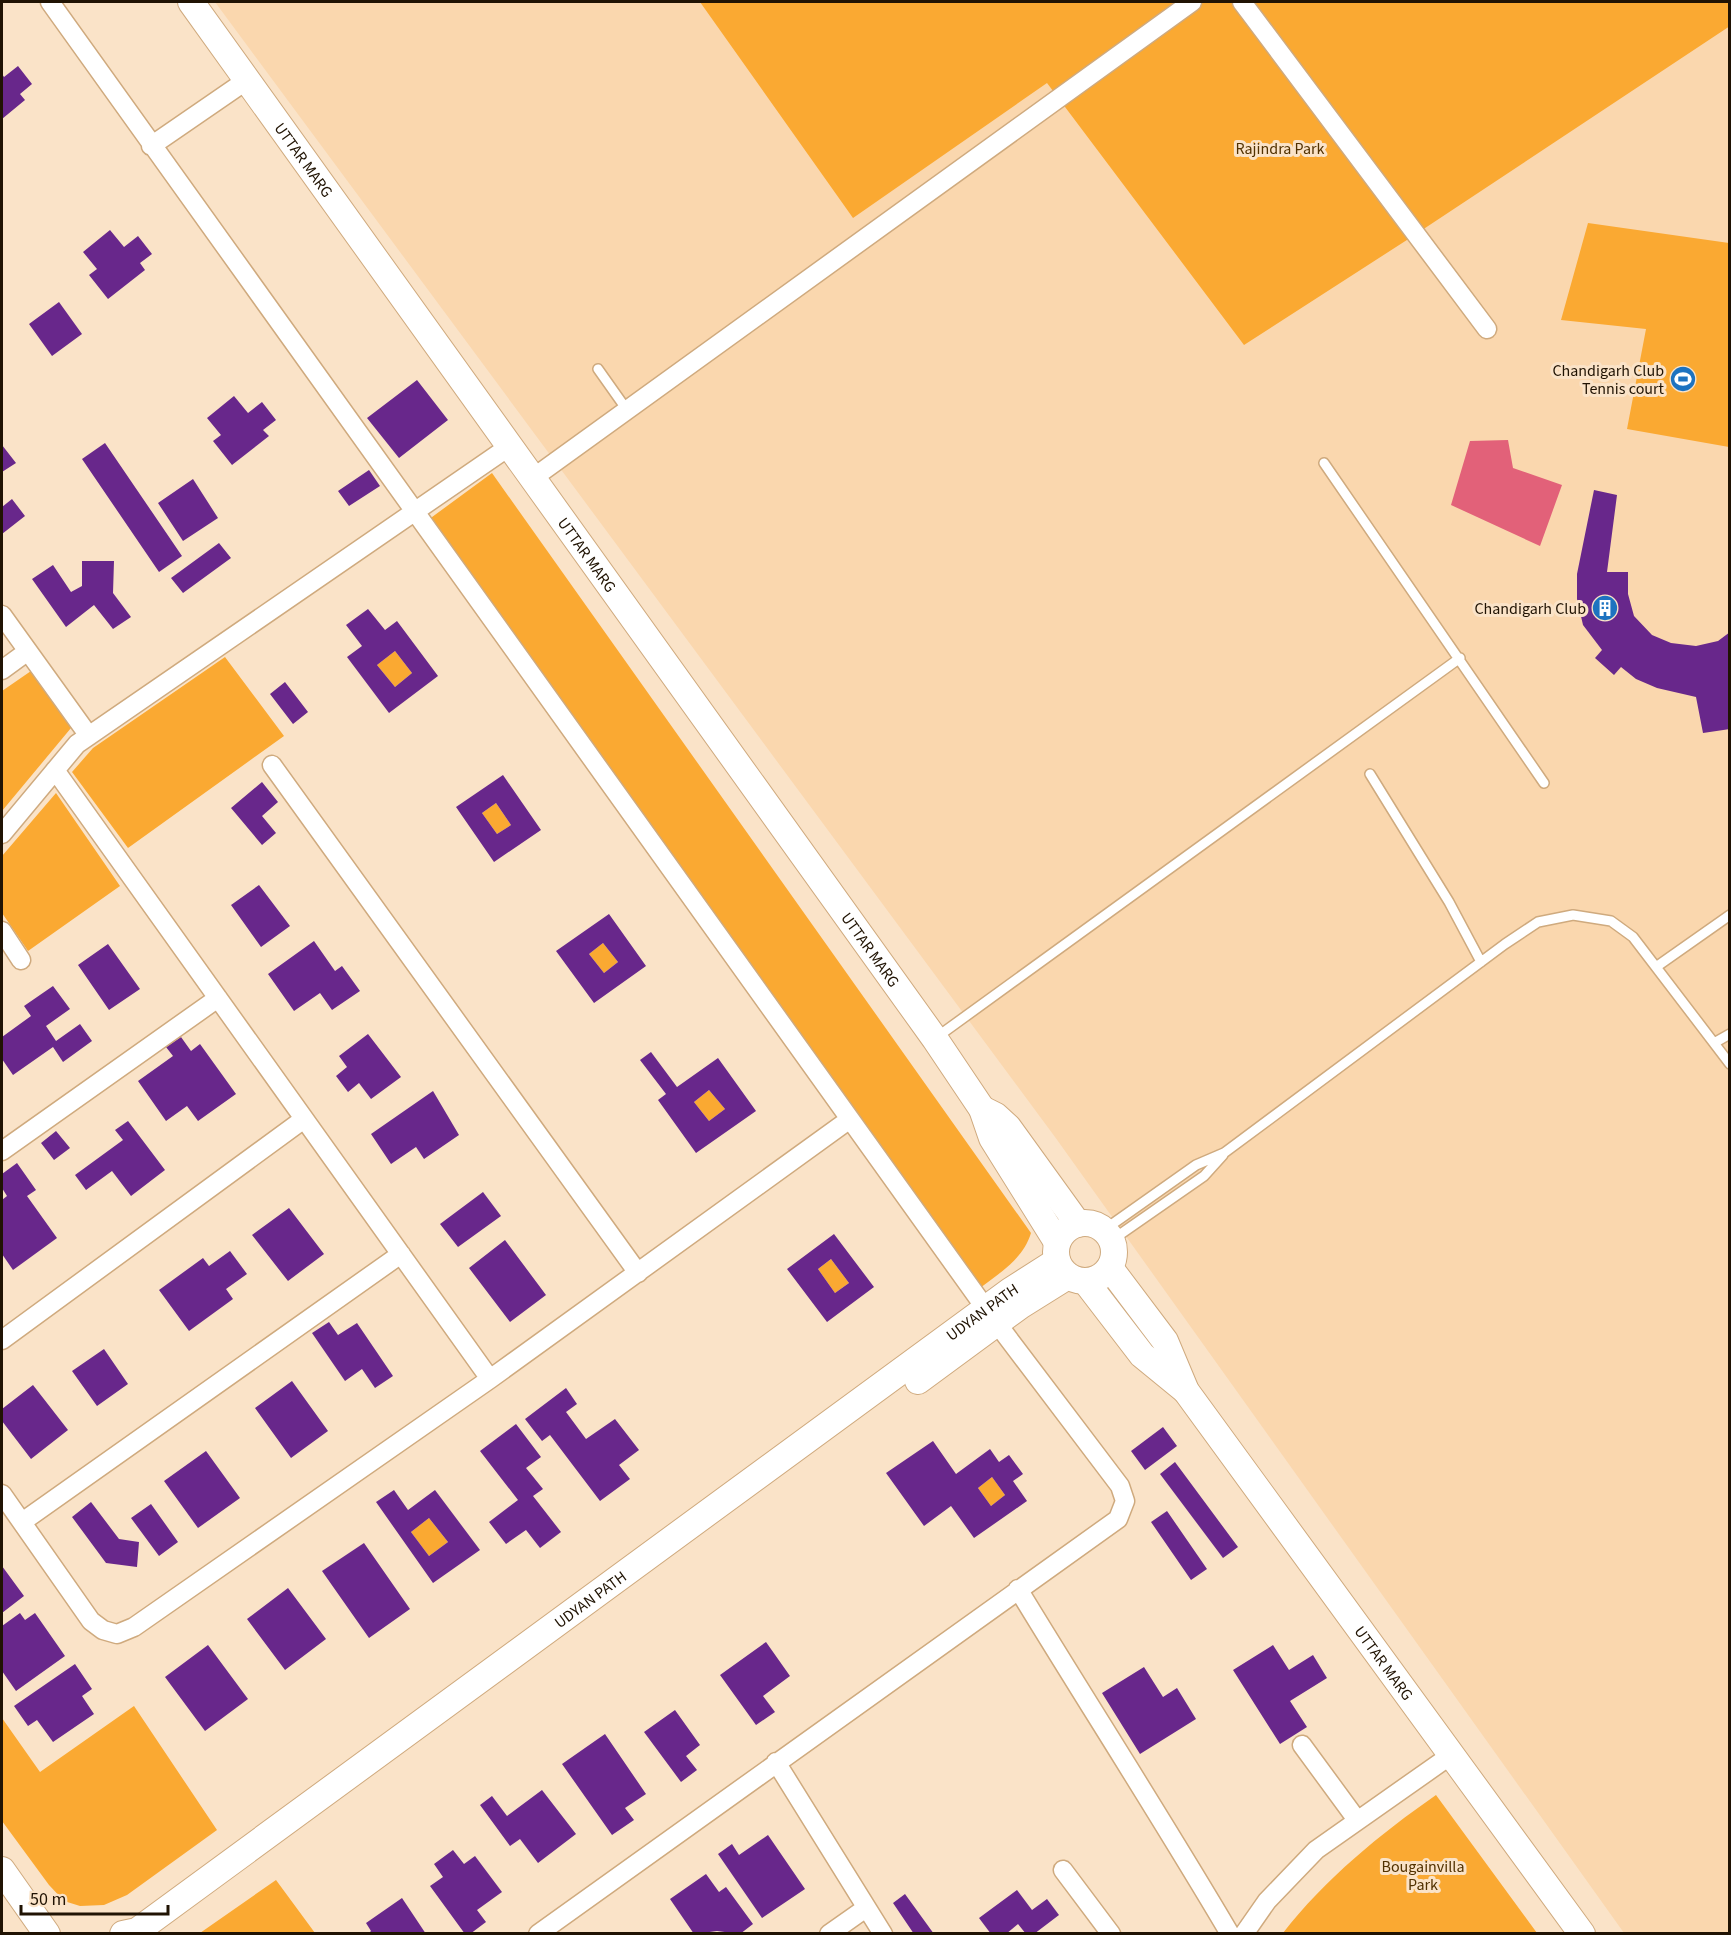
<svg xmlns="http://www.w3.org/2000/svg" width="1731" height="1935" font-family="'Source Sans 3',sans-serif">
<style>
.built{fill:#fad7ae}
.green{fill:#faa932}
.water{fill:#e26179}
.building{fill:#68278b;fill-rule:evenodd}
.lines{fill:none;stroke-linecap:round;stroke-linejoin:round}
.lane-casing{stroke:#cfaa7e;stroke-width:12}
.street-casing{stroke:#cfaa7e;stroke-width:21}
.secondary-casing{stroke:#cfaa7e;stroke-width:28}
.lane{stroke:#fff;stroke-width:9}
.street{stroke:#fff;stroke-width:18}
.secondary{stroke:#fff;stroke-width:26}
.labels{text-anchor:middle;stroke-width:6;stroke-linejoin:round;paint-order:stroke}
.park-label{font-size:16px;fill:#513100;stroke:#fae3c8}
.street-label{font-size:16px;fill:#201303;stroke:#fae3c8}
.poi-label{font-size:16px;fill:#201303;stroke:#fae3c8;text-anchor:end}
</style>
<rect width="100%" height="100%" fill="#fae3c8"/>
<path class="built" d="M215,2H1729V1933H1624L1055,1137Z"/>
<path class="green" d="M700,2H1729L1730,26L1410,238L1244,345L1047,83L853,218Z
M1588,223L1729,243V447L1627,429L1646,329L1561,320Z
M492,473L1031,1233C1023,1259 1001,1272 980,1288L428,520Z
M395,651L412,673L395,687L377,665Z
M225,657L284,736L128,848L72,772L93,748Z
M31,671L71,728L2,811V691Z
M56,793L120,886L28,951L2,913V856Z
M496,803L511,825L497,834L482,813Z
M603,943L618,962L604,973L589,954Z
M709,1090L725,1109L709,1121L694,1102Z
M831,1259L849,1283L835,1293L818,1269Z
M992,1477L1005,1495L991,1506L978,1488Z
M429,1518L448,1542L429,1556L411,1532Z
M134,1706L217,1830L127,1895L104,1905L80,1906L64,1901L49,1885L2,1821V1718L40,1772Z
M1436,1795L1537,1933H1283C1325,1879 1380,1834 1436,1795Z
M276,1880L315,1933H200Z"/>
<path class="water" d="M1508,440L1513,468L1562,485L1540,546L1451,505L1470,441Z"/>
<path class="building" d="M18,66L32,84L20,94L25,100L2,119V74L4,77Z
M110,230L124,247L138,236L152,254L140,263L145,270L108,299L89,275L97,269L83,252Z
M59,302L82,334L52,356L29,324Z
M417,380L448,420L399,458L367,418Z
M234,396L248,413L262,402L276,420L263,430L269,436L232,465L213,441L221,435L207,418Z
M105,443L182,556L159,572L82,459Z
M2,445L16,463L2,472Z
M369,470L380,486L349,506L338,491Z
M193,479L218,518L183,541L158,503Z
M1594,490L1617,495L1607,572H1628V594L1634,616L1652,635L1671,643L1696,646L1718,641L1730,632V729L1703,733L1696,697L1657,688L1636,679L1621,667L1614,675L1595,658L1602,650L1583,625L1577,599V574Z
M12,499L25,516L2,534V507Z
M219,543L231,558L183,593L171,578Z
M82,561H114L113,593L131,617L113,629L94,605L66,627L32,579L53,565L71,592L82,586Z
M368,609L385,630L397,621L438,676L389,713L347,657L362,646L346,625ZM395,651L412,673L395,687L377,665Z
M285,682L308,712L293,724L270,694Z
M503,775L541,830L494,862L456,807ZM496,803L511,825L497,834L482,813Z
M262,782L278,802L262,816L276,833L262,845L231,808Z
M259,885L290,926L261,947L231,905Z
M609,914L646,966L594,1003L556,951ZM603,943L618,962L604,973L589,954Z
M314,941L335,971L342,966L360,991L332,1010L320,993L294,1011L268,974Z
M108,944L140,989L109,1010L78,965Z
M53,986L70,1009L46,1026L56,1041L80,1024L92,1041L63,1062L53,1047L13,1075L2,1059V1037L31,1016L24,1006Z
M368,1034L401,1077L371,1099L359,1083L348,1092L336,1076L347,1067L339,1056Z
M181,1037L191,1051L200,1044L236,1094L198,1121L187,1106L166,1121L138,1081L173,1056L166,1047Z
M651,1052L677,1087L718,1058L756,1111L696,1153L658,1100L666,1094L640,1060ZM709,1090L725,1109L709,1121L694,1102Z
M433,1091L459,1135L424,1159L416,1147L391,1164L371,1134Z
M128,1121L165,1170L131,1196L112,1171L86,1190L75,1175L123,1140L115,1130Z
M56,1131L70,1148L54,1160L41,1143Z
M17,1163L36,1190L27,1196L57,1238L13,1270L2,1254V1200L7,1196L2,1188V1174Z
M483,1192L501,1216L458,1247L440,1224Z
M289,1208L324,1254L288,1281L252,1235Z
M834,1234L874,1287L827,1322L787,1269ZM831,1259L849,1283L835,1293L818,1269Z
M505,1240L546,1295L510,1322L469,1268Z
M230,1251L247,1274L226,1289L233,1299L189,1331L159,1290L203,1258L209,1266Z
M329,1322L338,1335L357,1323L393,1376L375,1388L362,1369L345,1381L312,1333Z
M104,1349L128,1384L97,1406L72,1371Z
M292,1381L328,1431L291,1458L255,1408Z
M33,1385L68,1430L31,1459L2,1421V1409Z
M566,1388L577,1404L566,1412L586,1439L615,1419L639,1450L619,1465L630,1479L600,1501L550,1435L542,1441L525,1419Z
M516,1424L541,1457L526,1468L543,1489L533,1496L561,1532L540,1548L526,1530L506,1544L489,1522L518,1500L480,1451Z
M1163,1427L1177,1446L1145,1470L1131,1451Z
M933,1441L956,1474L990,1449L999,1462L1009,1455L1023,1474L1013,1481L1027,1501L974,1538L951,1506L924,1526L886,1473ZM992,1477L1005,1495L991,1506L978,1488Z
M206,1451L240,1498L198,1528L164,1481Z
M1175,1462L1238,1547L1223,1558L1160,1474Z
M394,1490L408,1510L435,1490L480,1550L433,1583L376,1502ZM429,1518L448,1542L429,1556L411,1532Z
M91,1502L119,1539L139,1542L137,1567L106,1563L72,1517Z
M151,1504L178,1542L159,1556L131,1518Z
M1167,1511L1207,1569L1191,1580L1151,1522Z
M364,1543L410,1609L369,1638L322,1571Z
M2,1566L24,1596L2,1613Z
M288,1588L326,1639L285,1670L247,1619Z
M20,1613L25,1620L35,1613L65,1656L16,1691L2,1671V1626Z
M766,1642L790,1676L763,1696L775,1712L756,1725L720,1675Z
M208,1645L248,1699L205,1731L165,1677Z
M1273,1645L1289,1670L1313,1655L1327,1678L1290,1701L1307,1727L1280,1744L1233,1670Z
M75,1664L92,1689L82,1696L94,1714L53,1742L37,1720L28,1726L14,1706Z
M1144,1667L1163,1697L1177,1688L1196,1719L1140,1754L1102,1693Z
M675,1710L700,1745L686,1756L697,1770L681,1782L644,1732Z
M605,1734L646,1794L625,1808L634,1820L612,1835L562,1764Z
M542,1790L576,1834L538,1863L520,1839L510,1846L480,1805L492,1796L507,1816Z
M768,1835L805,1889L762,1918L718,1854L732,1844L739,1855Z
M453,1850L464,1864L475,1856L502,1892L477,1910L486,1922L470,1934H465L430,1886L443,1877L434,1864Z
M706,1874L719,1892L726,1887L753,1924L740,1934L717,1931L694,1934L670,1899Z
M1017,1890L1032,1910L1047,1899L1059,1915L1034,1934H1026L1018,1924L1006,1934H991L979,1918Z
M905,1894L934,1934H914L893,1903Z
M402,1898L426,1934H368L371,1931L366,1923Z"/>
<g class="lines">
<g class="lane-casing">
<path id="lane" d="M598,369L627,410
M1324,463L1544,783
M1370,774L1449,902L1481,962
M1656,967L1730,915
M937,1037L1460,658
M1714,1043L1730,1034
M1104,1230L1196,1165L1224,1153L1505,944L1538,922L1573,915L1611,921L1633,937L1730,1064
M1112,1240L1204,1176L1223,1155"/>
</g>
<g class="street-casing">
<path id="street" d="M50,2L986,1309L1120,1486L1125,1501L1118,1519L538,1934
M1242,2L1487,329
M151,146L247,80
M533,478L1192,2
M2,615L89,736
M2,670L28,651
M272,765L638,1273
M55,770L490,1379
M2,834L77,744L510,446
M2,931L21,960
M2,1151L218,998
M2,1340L304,1119
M2,1494L91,1621L103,1630L117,1634L134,1627L490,1379L850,1119
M22,1522L401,1254
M1018,1589C1088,1704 1161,1817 1230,1934
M1302,1745L1357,1820
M776,1762L883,1934
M1063,1870L1111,1934
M829,1934L866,1908
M1244,1934L1267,1901L1316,1850L1451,1755"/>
</g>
<g class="secondary-casing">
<g id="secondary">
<path id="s1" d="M191,2L935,1039L982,1109L992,1138L1057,1242"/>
<path d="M982,1109L996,1116L1008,1127L1078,1224"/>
<circle cx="1085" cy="1252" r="29"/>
<path id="s2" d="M1110,1268L1165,1341L1186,1391L1582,1934"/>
<path d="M1086,1282L1142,1355L1186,1391"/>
<path d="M918,1381L1020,1306L1068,1276"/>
<path d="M2,1870L47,1934"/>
<path id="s3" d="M123,1934L137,1931L1010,1291L1057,1261"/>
</g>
</g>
<use href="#lane" class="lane"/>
<use href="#street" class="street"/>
<use href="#secondary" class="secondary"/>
</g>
<defs>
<g id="stadium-disc" transform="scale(1.35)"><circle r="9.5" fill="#1d73c0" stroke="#fae3c8"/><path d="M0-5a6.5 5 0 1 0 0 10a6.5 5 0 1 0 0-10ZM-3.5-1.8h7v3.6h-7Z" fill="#fff"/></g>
<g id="building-disc" transform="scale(1.35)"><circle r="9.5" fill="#1d73c0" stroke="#fae3c8"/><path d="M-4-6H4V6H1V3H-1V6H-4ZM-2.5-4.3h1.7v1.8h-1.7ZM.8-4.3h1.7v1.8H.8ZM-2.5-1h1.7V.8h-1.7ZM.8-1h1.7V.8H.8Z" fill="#fff"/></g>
</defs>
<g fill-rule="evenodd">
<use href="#stadium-disc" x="1683" y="379"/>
<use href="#building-disc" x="1605" y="608"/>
</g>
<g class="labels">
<g class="park-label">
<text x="1280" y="154">Rajindra Park</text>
<text x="1423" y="1872">Bougainvilla<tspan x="1423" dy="18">Park</tspan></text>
</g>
<g class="street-label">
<text dy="6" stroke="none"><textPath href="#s1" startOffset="194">UTTAR MARG</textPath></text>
<text dy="6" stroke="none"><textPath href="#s1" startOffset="680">UTTAR MARG</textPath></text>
<text dy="6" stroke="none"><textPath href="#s1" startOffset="1166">UTTAR MARG</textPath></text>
<text dy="6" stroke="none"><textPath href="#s3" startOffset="1062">UDYAN PATH</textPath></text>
<text dy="6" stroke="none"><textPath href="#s3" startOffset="576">UDYAN PATH</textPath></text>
<text dy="6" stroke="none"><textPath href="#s2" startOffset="482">UTTAR MARG</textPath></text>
</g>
<g class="poi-label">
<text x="1664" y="376">Chandigarh Club<tspan x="1664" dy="18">Tennis court</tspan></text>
<text x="1586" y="614">Chandigarh Club</text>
</g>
</g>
<rect width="1731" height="1935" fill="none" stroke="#201303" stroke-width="6"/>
<path d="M21 1905v9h147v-9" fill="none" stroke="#201303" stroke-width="3"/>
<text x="30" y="1905" font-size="18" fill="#201303" stroke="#fae3c8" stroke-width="4.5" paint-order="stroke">50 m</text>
</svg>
